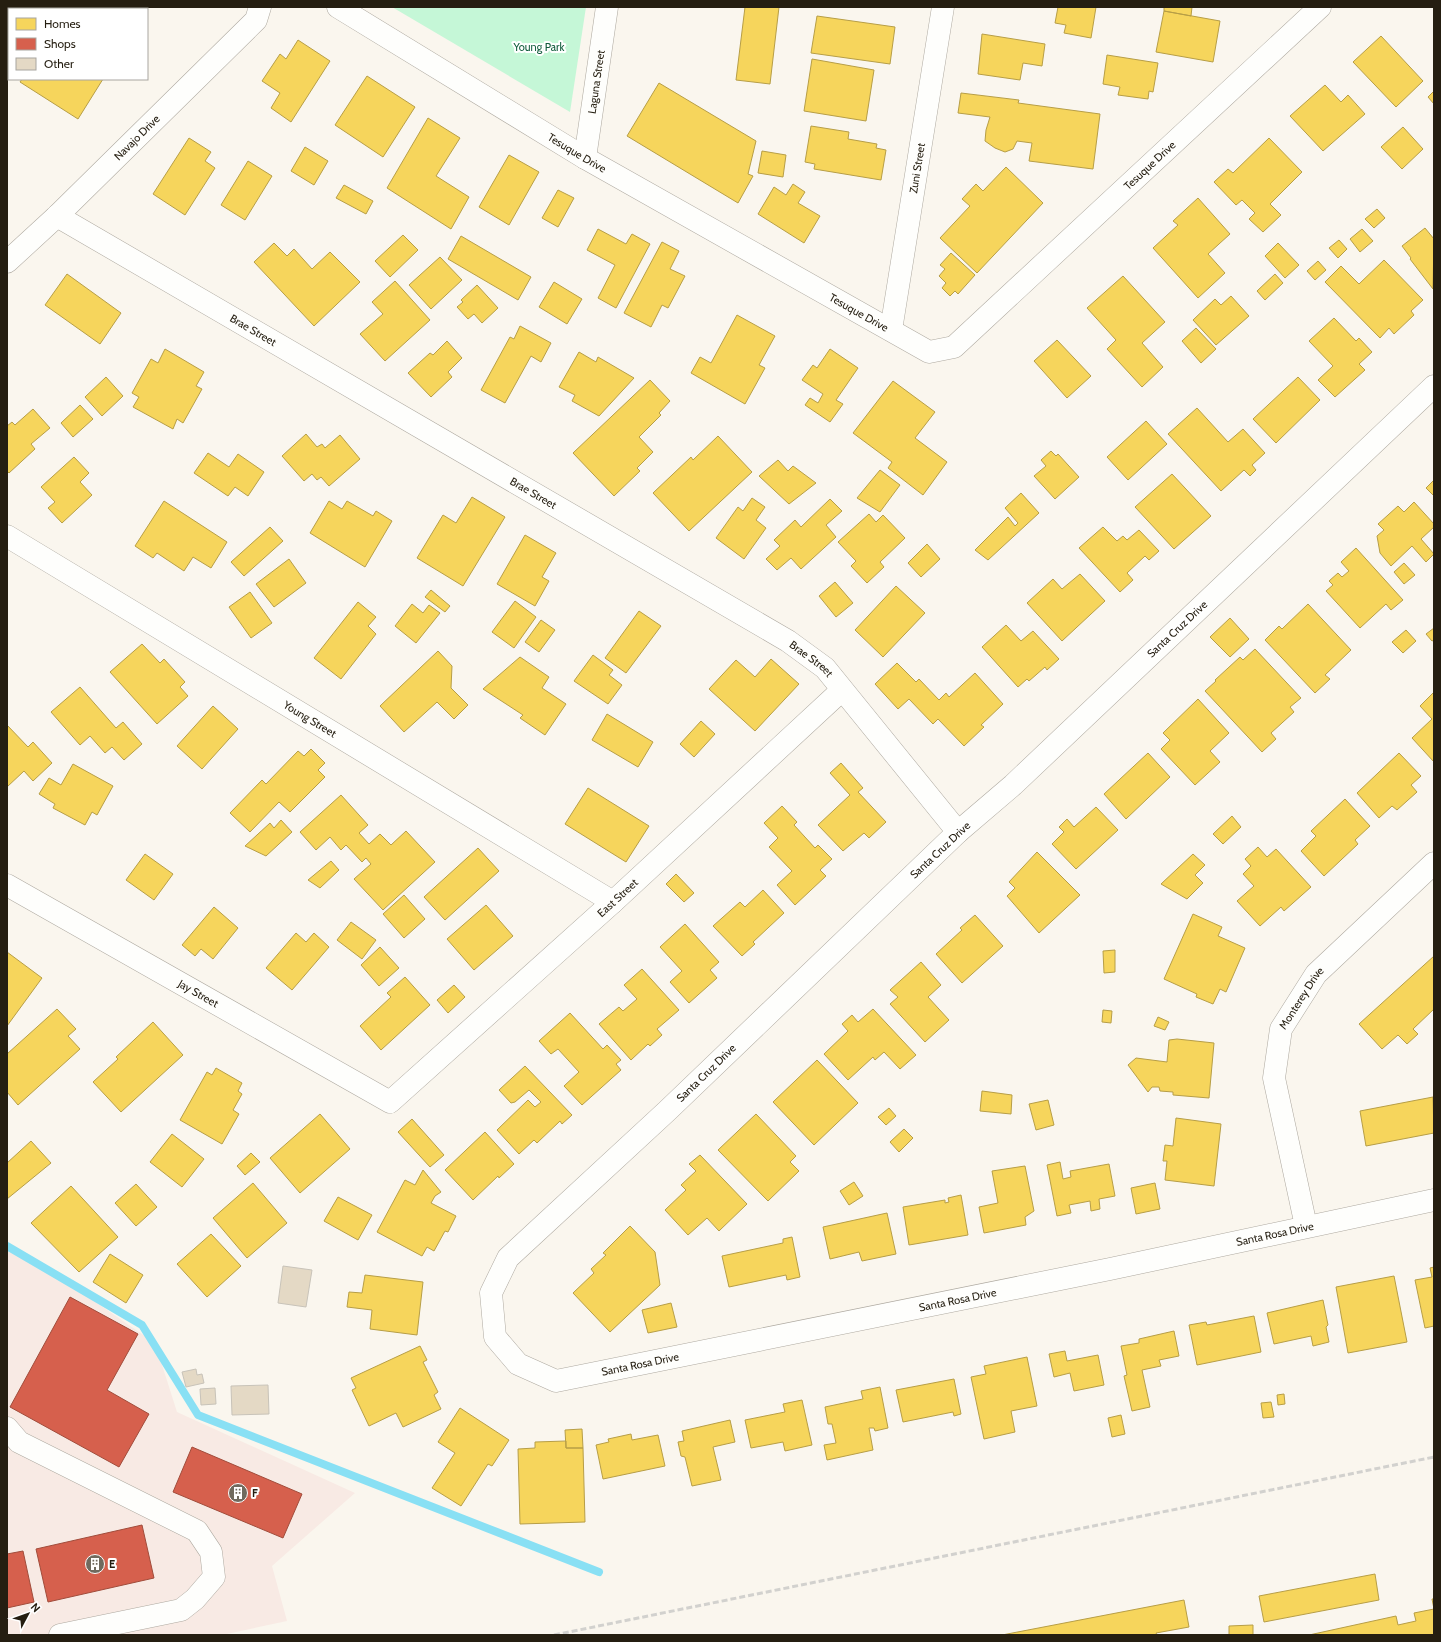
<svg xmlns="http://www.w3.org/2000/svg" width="1441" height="1642" viewBox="0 0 1441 1642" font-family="Cabin,sans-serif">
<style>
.commercial{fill:#f8eae4}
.green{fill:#c5f7d7}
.homes{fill:#f6d55c;stroke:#b79e46}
.shops{fill:#d6604d;stroke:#a14c3b}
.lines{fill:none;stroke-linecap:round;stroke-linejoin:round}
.stream{stroke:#89e0f4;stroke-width:8}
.building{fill:#e4d9c5;stroke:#c8c3b9}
.minor-casing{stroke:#aea9a0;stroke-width:23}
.minor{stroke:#fefefc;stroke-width:22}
.rail{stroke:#d2d1ce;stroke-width:3;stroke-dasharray:6 3;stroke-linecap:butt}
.labels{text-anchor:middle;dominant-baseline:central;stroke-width:4;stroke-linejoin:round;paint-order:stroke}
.park-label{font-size:11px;fill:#105b3b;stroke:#fff}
.street-label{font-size:11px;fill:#251e11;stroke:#fff}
.poi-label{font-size:11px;font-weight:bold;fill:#251e11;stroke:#fff;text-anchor:start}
</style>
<rect width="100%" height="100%" fill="#faf6ee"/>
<path class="commercial" d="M7 1250 46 1268 155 1343 177 1412 355 1493 272 1566 287 1621 222 1635H7Z"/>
<path class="green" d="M392 7H586L570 112Z"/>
<path class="homes" d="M70 7H100L103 9H69Z
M745 7H779L770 84 736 80Z
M1058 7H1096L1091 38 1064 33 1066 25 1055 23Z
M1164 7H1192L1191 16 1164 11Z
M1164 11 1220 21 1213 62 1156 52Z
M817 16 895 27 890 64 811 53Z
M982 34 1045 44 1042 66 1023 63 1020 80 978 74Z
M1381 36 1423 81 1396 107 1353 62Z
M298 40 330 61 291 122 271 108 280 93 262 81 280 54 286 59Z
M1107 55 1158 63 1153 92 1149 91 1148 99 1118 95 1120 87 1103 84Z
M812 59 874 70 866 121 804 111Z
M367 76 415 107 383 157 335 125Z
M22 79H103L78 119 20 82Z
M659 83 756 141 748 174 753 176 738 203 627 136Z
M1325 85 1341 102 1348 95 1365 114 1323 151 1290 116Z
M1434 91V104L1428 97Z
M961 93 1019 100 1018 103 1100 114 1093 169 1029 161 1032 143 1017 141 1013 149 1005 152 995 148 985 141 986 130 990 117 958 113Z
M428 118 460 138 436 176 469 197 451 229 387 188Z
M811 126 849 132 848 139 877 144 876 148 886 150 881 180 814 169 815 164 805 162Z
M1403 127 1423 149 1402 169 1381 147Z
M189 138 211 152 205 161 215 168 185 215 153 194Z
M1269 138 1302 172 1270 204 1281 215 1263 232 1249 219 1255 213 1242 200 1236 205 1214 182 1228 169 1233 173Z
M305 147 328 161 314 185 291 171Z
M762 151 786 155 783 177 758 173Z
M509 155 539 172 509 225 479 207Z
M248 161 272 176 245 220 221 205Z
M1006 167 1043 203 977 273 940 238 970 206 962 199 976 184 983 191Z
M793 184 805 192 798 203 820 216 804 243 758 214 774 187 786 195Z
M344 185 373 201 366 214 336 198Z
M558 190 574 198 558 227 542 218Z
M1198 198 1230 234 1208 254 1225 273 1198 298 1153 248 1178 225 1173 221Z
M1377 209 1385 218 1374 228 1365 219Z
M1425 228 1434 239 1433 289 1410 259 1411 258 1402 246Z
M598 229 626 244 632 234 650 244 616 308 598 298 615 265 587 250Z
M1362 229 1373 241 1360 252 1350 239Z
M403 235 418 250 390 277 375 261Z
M461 236 531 277 518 300 448 259Z
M1339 240 1347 249 1338 258 1329 248Z
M662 242 679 251 670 269 685 276 668 308 662 305 651 327 624 313Z
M274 243 287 256 294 249 312 269 330 252 360 282 314 326 254 262Z
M1278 243 1299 265 1285 278 1265 256Z
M951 253 975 275 958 294 955 291 950 296 942 288 946 283 939 276 945 269 940 265Z
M440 257 462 280 431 309 409 285Z
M1384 260 1423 300 1411 311 1414 315 1394 334 1389 328 1380 338 1325 282 1341 266 1359 284Z
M1318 261 1326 270 1315 280 1307 271Z
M67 274 121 313 100 344 45 305Z
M1275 274 1283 283 1265 300 1257 291Z
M1123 276 1165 322 1142 343 1163 367 1142 387 1107 349 1116 340 1087 308Z
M395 281 430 320 385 361 360 334 383 314 372 302Z
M554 282 582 299 567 324 539 307Z
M477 285 498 308 482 323 474 314 468 319 457 307 463 302 461 300Z
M1231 296 1249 316 1216 345 1193 320 1215 299 1221 305Z
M737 315 775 336 759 365 765 368 745 404 691 373 700 357 711 363Z
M1334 318 1356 341 1359 338 1372 352 1359 364 1365 370 1335 397 1318 380 1333 366 1309 341Z
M520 326 551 343 541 362 531 356 505 403 481 390 510 337 514 339Z
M1196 328 1216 349 1201 363 1182 341Z
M1057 340 1091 376 1067 398 1034 361Z
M447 341 462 358 448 372 452 377 431 397 408 373 430 353 433 355Z
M165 349 204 372 196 386 202 389 183 423 177 419 173 429 133 407 139 397 132 393 151 359 158 363Z
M830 349 858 368 836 400 843 404 830 422 805 405 810 398 818 403 823 394 802 380 813 365 817 368Z
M579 352 596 362 598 357 634 378 599 416 572 401 575 395 559 387Z
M106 377 123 396 102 416 85 397Z
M1298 377 1320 400 1276 443 1253 419Z
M650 380 670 401 659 413 661 415 639 437 653 452 637 468 640 471 614 496 573 453Z
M893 381 935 412 915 438 947 462 923 495 888 468 892 462 853 433Z
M80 405 93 419 73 437 61 423Z
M1197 408 1228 442 1243 429 1265 453 1252 465 1256 470 1250 476 1244 470 1221 491 1168 434Z
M33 409 50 428 31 444 35 449 9 473 7 471V426L12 422 15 425Z
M1146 421 1167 444 1128 480 1107 457Z
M306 434 317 447 322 444 325 448 340 435 360 459 329 486 321 477 317 480 312 474 304 481 282 456Z
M718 436 752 472 689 531 653 493 691 457 693 460Z
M1051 451 1056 456 1058 454 1079 477 1055 499 1034 476 1046 466 1041 460Z
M208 453 229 467 238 454 264 472 248 496 235 487 228 496 194 473Z
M74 457 89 473 80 482 92 495 62 523 48 508 55 502 41 487Z
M778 460 788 471 793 466 816 483 789 504 759 476Z
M880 470 900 485 880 512 857 498Z
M1172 474 1211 516 1174 549 1135 507Z
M1434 480V496L1426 488Z
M1021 493 1039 513 988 560 975 550 1008 517 1015 526 1018 523 1005 508Z
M472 497 505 517 463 586 417 558 443 515 456 523Z
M752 498 765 507 756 520 766 528 744 559 716 538 738 507 743 511Z
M830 499 842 511 826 525 836 537 801 569 791 558 777 570 766 559 780 546 774 540 795 520 801 527Z
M164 501 227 542 211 568 193 557 184 571 157 553 153 558 135 546Z
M329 501 342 509 347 501 373 516 376 511 392 521 365 567 310 533Z
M1414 502 1434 524V527L1421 539 1434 554 1426 562 1412 546 1391 566 1380 553 1377 536 1384 530 1378 524 1398 506 1404 512Z
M869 514 876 522 883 515 905 538 880 562 884 567 867 583 851 566 856 561 838 542Z
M270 527 283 541 244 576 231 562Z
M1103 527 1117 541 1123 536 1127 540 1139 530 1159 551 1149 560 1145 556 1127 573 1133 580 1120 592 1079 548Z
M525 535 556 553 542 577 549 581 535 606 497 584Z
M927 544 940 559 921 577 908 563Z
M1356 548 1403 600 1391 610 1386 604 1360 628 1326 591 1333 585 1329 581 1338 573 1342 577 1349 571 1341 562Z
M289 559 306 583 274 607 256 584Z
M1404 563 1415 575 1404 584 1394 572Z
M1080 574 1105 601 1062 641 1027 603 1053 579 1062 589Z
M835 582 853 603 836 617 819 596Z
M896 586 925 613 883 657 855 630Z
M431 590 450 606 445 612 425 597Z
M250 592 272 623 251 638 229 607Z
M515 601 536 617 514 648 492 632Z
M358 602 376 617 368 626 376 634 341 679 314 658Z
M412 604 423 613 429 605 440 613 416 643 395 626Z
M1308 604 1351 650 1325 675 1330 679 1315 693 1265 640 1279 626 1282 629Z
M639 611 661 626 626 673 605 658Z
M1230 618 1249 639 1230 657 1210 637Z
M541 620 555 630 539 652 525 642Z
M1006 625 1021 641 1033 631 1059 659 1047 670 1045 667 1029 681 1027 679 1018 687 982 647Z
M1434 628V640L1432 641 1426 634Z
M1406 630 1416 641 1403 653 1392 642Z
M142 644 160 663 164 659 185 682 180 687 188 696 157 724 110 672Z
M1255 649 1301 698 1290 707 1294 712 1271 733 1276 739 1262 752 1205 691 1216 681 1215 680 1240 657 1243 660Z
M438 651 452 666 451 688 468 705 454 719 437 702 404 732 380 706Z
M593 655 613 670 609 675 622 685 608 704 574 681Z
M520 657 549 677 542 688 566 704 545 735 520 718 523 715 483 689Z
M771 659 799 684 755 731 709 689 736 660 755 677Z
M897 663 916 682 919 679 939 700 946 693 949 697 975 673 1003 704 981 725 984 727 964 746 938 719 933 724 909 699 898 709 875 684Z
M80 687 116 728 123 722 142 744 124 760 112 747 105 753 90 736 80 745 51 712Z
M1434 692V762L1412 738 1432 719 1420 706Z
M1198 699 1229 733 1210 751 1220 762 1195 785 1161 749 1170 740 1163 733Z
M213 706 238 729 202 769 177 746Z
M607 714 653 742 638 767 592 740Z
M701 721 715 734 694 757 680 744Z
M7 725 28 747 33 742 52 763 33 781 24 771 7 787Z
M311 749 325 763 318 770 325 777 290 812 279 802 250 832 230 813 262 780 266 784 298 751 304 756Z
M1148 753 1170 777 1126 819 1104 794Z
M1399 753 1421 776 1411 785 1417 792 1397 810 1392 806 1379 818 1357 793Z
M841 763 863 788 858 792 886 822 869 838 864 833 843 851 818 825 850 795 830 773Z
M73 764 113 786 97 815 92 812 85 825 53 808 55 804 39 794 49 778 61 785Z
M588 788 649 826 626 862 565 824Z
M341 795 368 825 359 833 369 844 380 834 391 845 406 831 435 862 383 910 354 879 371 864 366 858 362 862 346 845 341 850 330 837 316 850 300 832Z
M1345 799 1370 826 1355 840 1358 844 1324 876 1301 851 1316 836 1311 831Z
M782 806 797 822 794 825 815 848 818 845 832 859 820 870 826 876 795 905 777 885 792 871 769 847 778 838 764 823Z
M1096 807 1118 830 1076 869 1052 844 1064 832 1059 827 1067 819 1074 827Z
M1232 816 1241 827 1223 844 1213 834Z
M281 820 292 832 266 856 245 846 270 823 274 828Z
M1258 847 1267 857 1276 849 1311 887 1284 911 1281 907 1260 926 1237 901 1254 886 1243 874 1251 866 1245 859Z
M478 848 499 871 445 920 424 897Z
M1037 852 1080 895 1039 933 1007 896 1015 888 1009 882Z
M145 854 173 874 154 900 126 880Z
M1193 854 1205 865 1195 875 1203 883 1187 899 1161 884Z
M331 861 339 870 320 888 308 880Z
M676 874 694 893 684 902 666 884Z
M763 890 784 913 753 942 755 944 742 956 713 926 740 902 745 907Z
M404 895 425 919 404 938 383 914Z
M486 905 513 936 474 970 447 939Z
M214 907 238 928 213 959 201 949 195 956 182 945Z
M1193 914 1222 927 1218 936 1245 948 1226 992 1220 989 1213 1004 1196 997 1197 994 1164 979Z
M975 915 1003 946 962 983 936 954 962 930 960 928Z
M351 922 376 940 362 959 337 940Z
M685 924 719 962 710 970 717 978 689 1003 670 982 682 971 660 947Z
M296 933 306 942 314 933 329 947 292 990 266 968Z
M380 947 399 968 379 986 361 965Z
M1115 950V972L1104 973 1103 951Z
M7 952 42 978 7 1026Z
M1434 956V1009L1413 1029 1418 1034 1407 1044 1398 1035 1382 1049 1359 1024Z
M921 962 941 985 928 997 949 1020 925 1042 890 1004 898 997 890 990Z
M642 969 679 1010 657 1029 662 1035 650 1046 648 1044 631 1060 599 1024 619 1007 623 1011 637 999 624 985Z
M405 977 430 1005 381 1050 360 1026 391 997 387 993Z
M454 985 465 997 448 1013 437 1000Z
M57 1009 76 1029 68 1036 80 1049 18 1105 7 1092V1054Z
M873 1009 916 1055 900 1069 884 1052 875 1060 873 1057 848 1080 824 1054 848 1031 842 1024 852 1015 858 1022Z
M1103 1010 1112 1011 1111 1023 1102 1022Z
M570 1013 603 1049 607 1045 621 1060 616 1064 621 1070 582 1105 564 1086 579 1072 558 1049 551 1054 539 1041Z
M1158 1017 1169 1022 1165 1030 1154 1026Z
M153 1022 183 1055 121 1112 93 1082 118 1059 116 1057Z
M1177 1039 1214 1043 1209 1098 1173 1095V1092L1160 1091 1159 1087H1152L1148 1092 1128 1065 1136 1058 1167 1062 1169 1040Z
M817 1060 858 1103 814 1145 773 1102Z
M525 1066 572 1115 562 1124 560 1121 537 1143 534 1140 519 1154 497 1130 528 1100 535 1107 541 1102 529 1090 515 1102 511 1103 499 1090Z
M216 1068 242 1083 238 1091 242 1094 233 1110 239 1114 222 1144 180 1120 207 1072 212 1075Z
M982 1091 1012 1095 1011 1114 980 1111Z
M1433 1097 1434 1133 1366 1146 1360 1111Z
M1048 1100 1054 1125 1036 1130 1029 1104Z
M889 1108 896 1116 886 1125 878 1117Z
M320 1114 350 1149 300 1193 270 1158Z
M756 1114 796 1156 790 1162 799 1171 768 1201 718 1150Z
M1176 1118 1221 1124 1214 1186 1165 1180 1167 1161H1163L1165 1145 1173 1146Z
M412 1119 444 1155 430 1167 398 1132Z
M904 1129 913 1138 899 1152 890 1142Z
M485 1132 514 1164 499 1178 498 1176 473 1200 445 1170Z
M172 1134 204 1159 182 1187 150 1162Z
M31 1141 51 1163 7 1199V1163Z
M251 1153 260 1162 245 1175 237 1166Z
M700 1155 747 1204 719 1231 707 1218 688 1235 665 1210 686 1190 681 1185 696 1171 689 1164Z
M1060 1162 1063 1179 1071 1177 1070 1171 1109 1164 1115 1196 1099 1199 1100 1209 1091 1211 1090 1201 1069 1205 1071 1213 1057 1216 1047 1165Z
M1025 1166 1034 1211 1025 1217 1026 1225 984 1233 979 1207 998 1203 992 1171Z
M423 1170 441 1192 435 1196 431 1203 456 1216 448 1232 445 1231 434 1251 427 1247 422 1256 377 1232 405 1180 415 1185Z
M854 1182 863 1196 849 1205 840 1191Z
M253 1183 287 1223 247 1258 213 1218Z
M1155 1183 1160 1209 1136 1214 1131 1188Z
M136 1184 157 1207 136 1226 115 1203Z
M71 1186 118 1237 79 1272 31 1223Z
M961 1195 968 1235 909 1245 903 1207 945 1200V1203L949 1202 948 1198Z
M338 1197 372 1215 358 1240 324 1221Z
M887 1213 896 1254 862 1261 859 1252 830 1259 823 1227Z
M630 1226 655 1252 660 1285 610 1332 573 1293 594 1273 591 1269 606 1255 603 1253Z
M211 1234 241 1266 207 1297 177 1264Z
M792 1237 800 1277 787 1280 786 1275 729 1287 722 1256 783 1243V1239Z
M110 1254 143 1275 126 1303 93 1282Z
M1434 1267V1326L1425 1328 1415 1280 1432 1277 1430 1268Z
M365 1275 423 1282 417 1335 370 1329 372 1310 347 1307 349 1292 362 1293Z
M1394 1276 1407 1342 1348 1353 1336 1287Z
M1323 1300 1328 1325 1326 1327 1329 1342 1313 1346 1311 1336 1274 1344 1267 1313Z
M671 1303 677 1327 648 1333 642 1310Z
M1254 1316 1261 1352 1197 1365 1189 1325 1206 1322 1207 1325Z
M1174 1331 1179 1356 1159 1360 1161 1366 1142 1370 1150 1407 1132 1411 1124 1376 1127 1375 1121 1346 1139 1343V1339Z
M420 1346 427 1360 423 1362 438 1392 434 1395 441 1409 403 1427 396 1413 369 1426 352 1390 356 1388 351 1378Z
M1065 1351 1067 1361 1098 1355 1104 1385 1074 1391 1070 1373 1054 1377 1049 1354Z
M1027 1357 1037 1406 1011 1411 1015 1432 984 1439 971 1377 986 1374 984 1366Z
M954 1379 961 1414 954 1416 953 1412 903 1422 896 1390Z
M880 1387 888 1428 875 1431 874 1428H869L873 1450 827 1460 824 1445 836 1443 832 1424H828L825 1407 863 1399 861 1391Z
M1284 1394 1285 1404 1278 1405 1277 1395Z
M802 1400 812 1445 785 1451 783 1442 751 1448 745 1420 785 1412 783 1404Z
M1271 1402 1274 1417 1263 1418 1261 1403Z
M460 1408 509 1440 492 1466 488 1464 461 1506 432 1488 455 1453 438 1442Z
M1121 1415 1125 1434 1112 1437 1108 1418Z
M730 1420 735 1442 713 1447 721 1480 692 1486 685 1457 681 1456 678 1442 684 1441 682 1431Z
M582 1429 583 1448H566L565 1430Z
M631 1434 632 1440 658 1435 665 1466 603 1479 596 1445 609 1442 608 1439Z
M566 1441V1448H583L585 1522 520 1524 518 1449 535 1448V1442Z
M1375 1574 1379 1600 1264 1622 1259 1596Z
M1432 1599H1434V1635H1309L1396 1616 1398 1625 1416 1621 1414 1613 1434 1609Z
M1184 1600 1189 1627 1156 1633 1157 1635H1002Z
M1253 1625V1635H1229V1626Z"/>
<path class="shops" d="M70 1297 138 1334 107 1390 149 1414 119 1467 10 1407Z
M192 1447 302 1494 283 1538 173 1492Z
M142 1525 154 1578 48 1602 36 1549Z
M23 1551 34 1602 7 1608V1554Z"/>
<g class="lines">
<path class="stream" d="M7 1246 142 1325 198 1415 599 1572"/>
</g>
<path class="building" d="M283 1266 312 1270 306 1307 278 1303Z
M196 1369 197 1375 202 1374 204 1383 186 1387 182 1372Z
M268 1385 269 1414 232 1415 231 1386Z
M215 1388 216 1404 201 1405 200 1389Z"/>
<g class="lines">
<g class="minor-casing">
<g id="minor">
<path id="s1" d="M338 7 585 158 929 352 954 347 1320 7"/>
<path id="s2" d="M585 158 607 7"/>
<path id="s3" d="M57 216 788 641 825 668 958 832"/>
<path id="s4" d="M7 262 57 216 256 20 260 7"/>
<path id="s5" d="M891 330 943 7"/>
<path id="s6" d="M1434 386 1013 785 958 832 667 1111 508 1258 491 1293 495 1337 518 1364 556 1381 1110 1269 1434 1200"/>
<path id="s7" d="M7 536 613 902"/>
<path id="s8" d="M7 885 390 1102 613 902 842 690"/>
<path id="s9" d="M1306 1226 1274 1078 1281 1029 1316 974 1434 863"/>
<path d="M7 1428 19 1442 197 1531 211 1552 214 1577 195 1599 181 1610 60 1635"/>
</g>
</g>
<use href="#minor" class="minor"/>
<path class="rail" d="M554 1635 1434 1457"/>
</g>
<defs>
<g id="building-disc" transform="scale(1)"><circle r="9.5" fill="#706a5e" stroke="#fff"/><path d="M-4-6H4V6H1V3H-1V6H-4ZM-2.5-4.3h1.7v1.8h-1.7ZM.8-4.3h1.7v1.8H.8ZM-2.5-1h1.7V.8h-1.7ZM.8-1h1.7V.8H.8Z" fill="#fff"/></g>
</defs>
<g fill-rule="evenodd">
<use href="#building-disc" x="238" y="1493"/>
<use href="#building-disc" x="95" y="1564"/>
</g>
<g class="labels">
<g class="park-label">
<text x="539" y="47">Young Park</text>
</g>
<g class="street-label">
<text stroke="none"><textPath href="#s2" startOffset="77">Laguna Street</textPath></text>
<text stroke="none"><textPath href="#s4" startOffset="180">Navajo Drive</textPath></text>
<text stroke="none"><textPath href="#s1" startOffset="280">Tesuque Drive</textPath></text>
<text stroke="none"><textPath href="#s1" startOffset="977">Tesuque Drive</textPath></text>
<text stroke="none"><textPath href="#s5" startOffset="164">Zuni Street</textPath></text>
<text stroke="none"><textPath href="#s1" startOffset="604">Tesuque Drive</textPath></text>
<text stroke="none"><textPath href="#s3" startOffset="227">Brae Street</textPath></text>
<text stroke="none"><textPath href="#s3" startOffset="551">Brae Street</textPath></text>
<text transform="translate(1177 629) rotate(-43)">Santa Cruz Drive</text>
<text stroke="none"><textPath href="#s3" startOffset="875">Brae Street</textPath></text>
<text stroke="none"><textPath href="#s7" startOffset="354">Young Street</textPath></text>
<text transform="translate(940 850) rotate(-43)">Santa Cruz Drive</text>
<text stroke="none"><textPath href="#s8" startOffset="746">East Street</textPath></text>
<text stroke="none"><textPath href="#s8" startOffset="220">Jay Street</textPath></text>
<text stroke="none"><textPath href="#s9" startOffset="238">Monterey Drive</textPath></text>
<text transform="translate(706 1073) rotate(-44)">Santa Cruz Drive</text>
<text stroke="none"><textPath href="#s6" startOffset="2166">Santa Rosa Drive</textPath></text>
<text stroke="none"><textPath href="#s6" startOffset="1842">Santa Rosa Drive</textPath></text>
<text stroke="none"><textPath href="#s6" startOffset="1518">Santa Rosa Drive</textPath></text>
</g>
<g class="poi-label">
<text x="252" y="1493">F</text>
<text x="109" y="1564">E</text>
</g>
</g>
<rect width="1441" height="1642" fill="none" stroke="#251e11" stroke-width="16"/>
<rect x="8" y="8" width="140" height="72" fill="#ffffff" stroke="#a8a5a0"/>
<rect x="16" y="18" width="20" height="12" fill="#f6d55c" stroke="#a8a5a0"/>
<text x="44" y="28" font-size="12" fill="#251e11">Homes</text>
<rect x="16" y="38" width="20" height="12" fill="#d6604d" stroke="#a8a5a0"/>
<text x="44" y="48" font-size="12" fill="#251e11">Shops</text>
<rect x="16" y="58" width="20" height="12" fill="#e4d9c5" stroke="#a8a5a0"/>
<text x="44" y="68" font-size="12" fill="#251e11">Other</text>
<g transform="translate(28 1614) rotate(49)" stroke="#ffffff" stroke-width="3" paint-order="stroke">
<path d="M0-3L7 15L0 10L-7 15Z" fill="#251e11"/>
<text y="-6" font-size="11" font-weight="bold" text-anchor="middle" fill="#251e11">N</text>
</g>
</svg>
